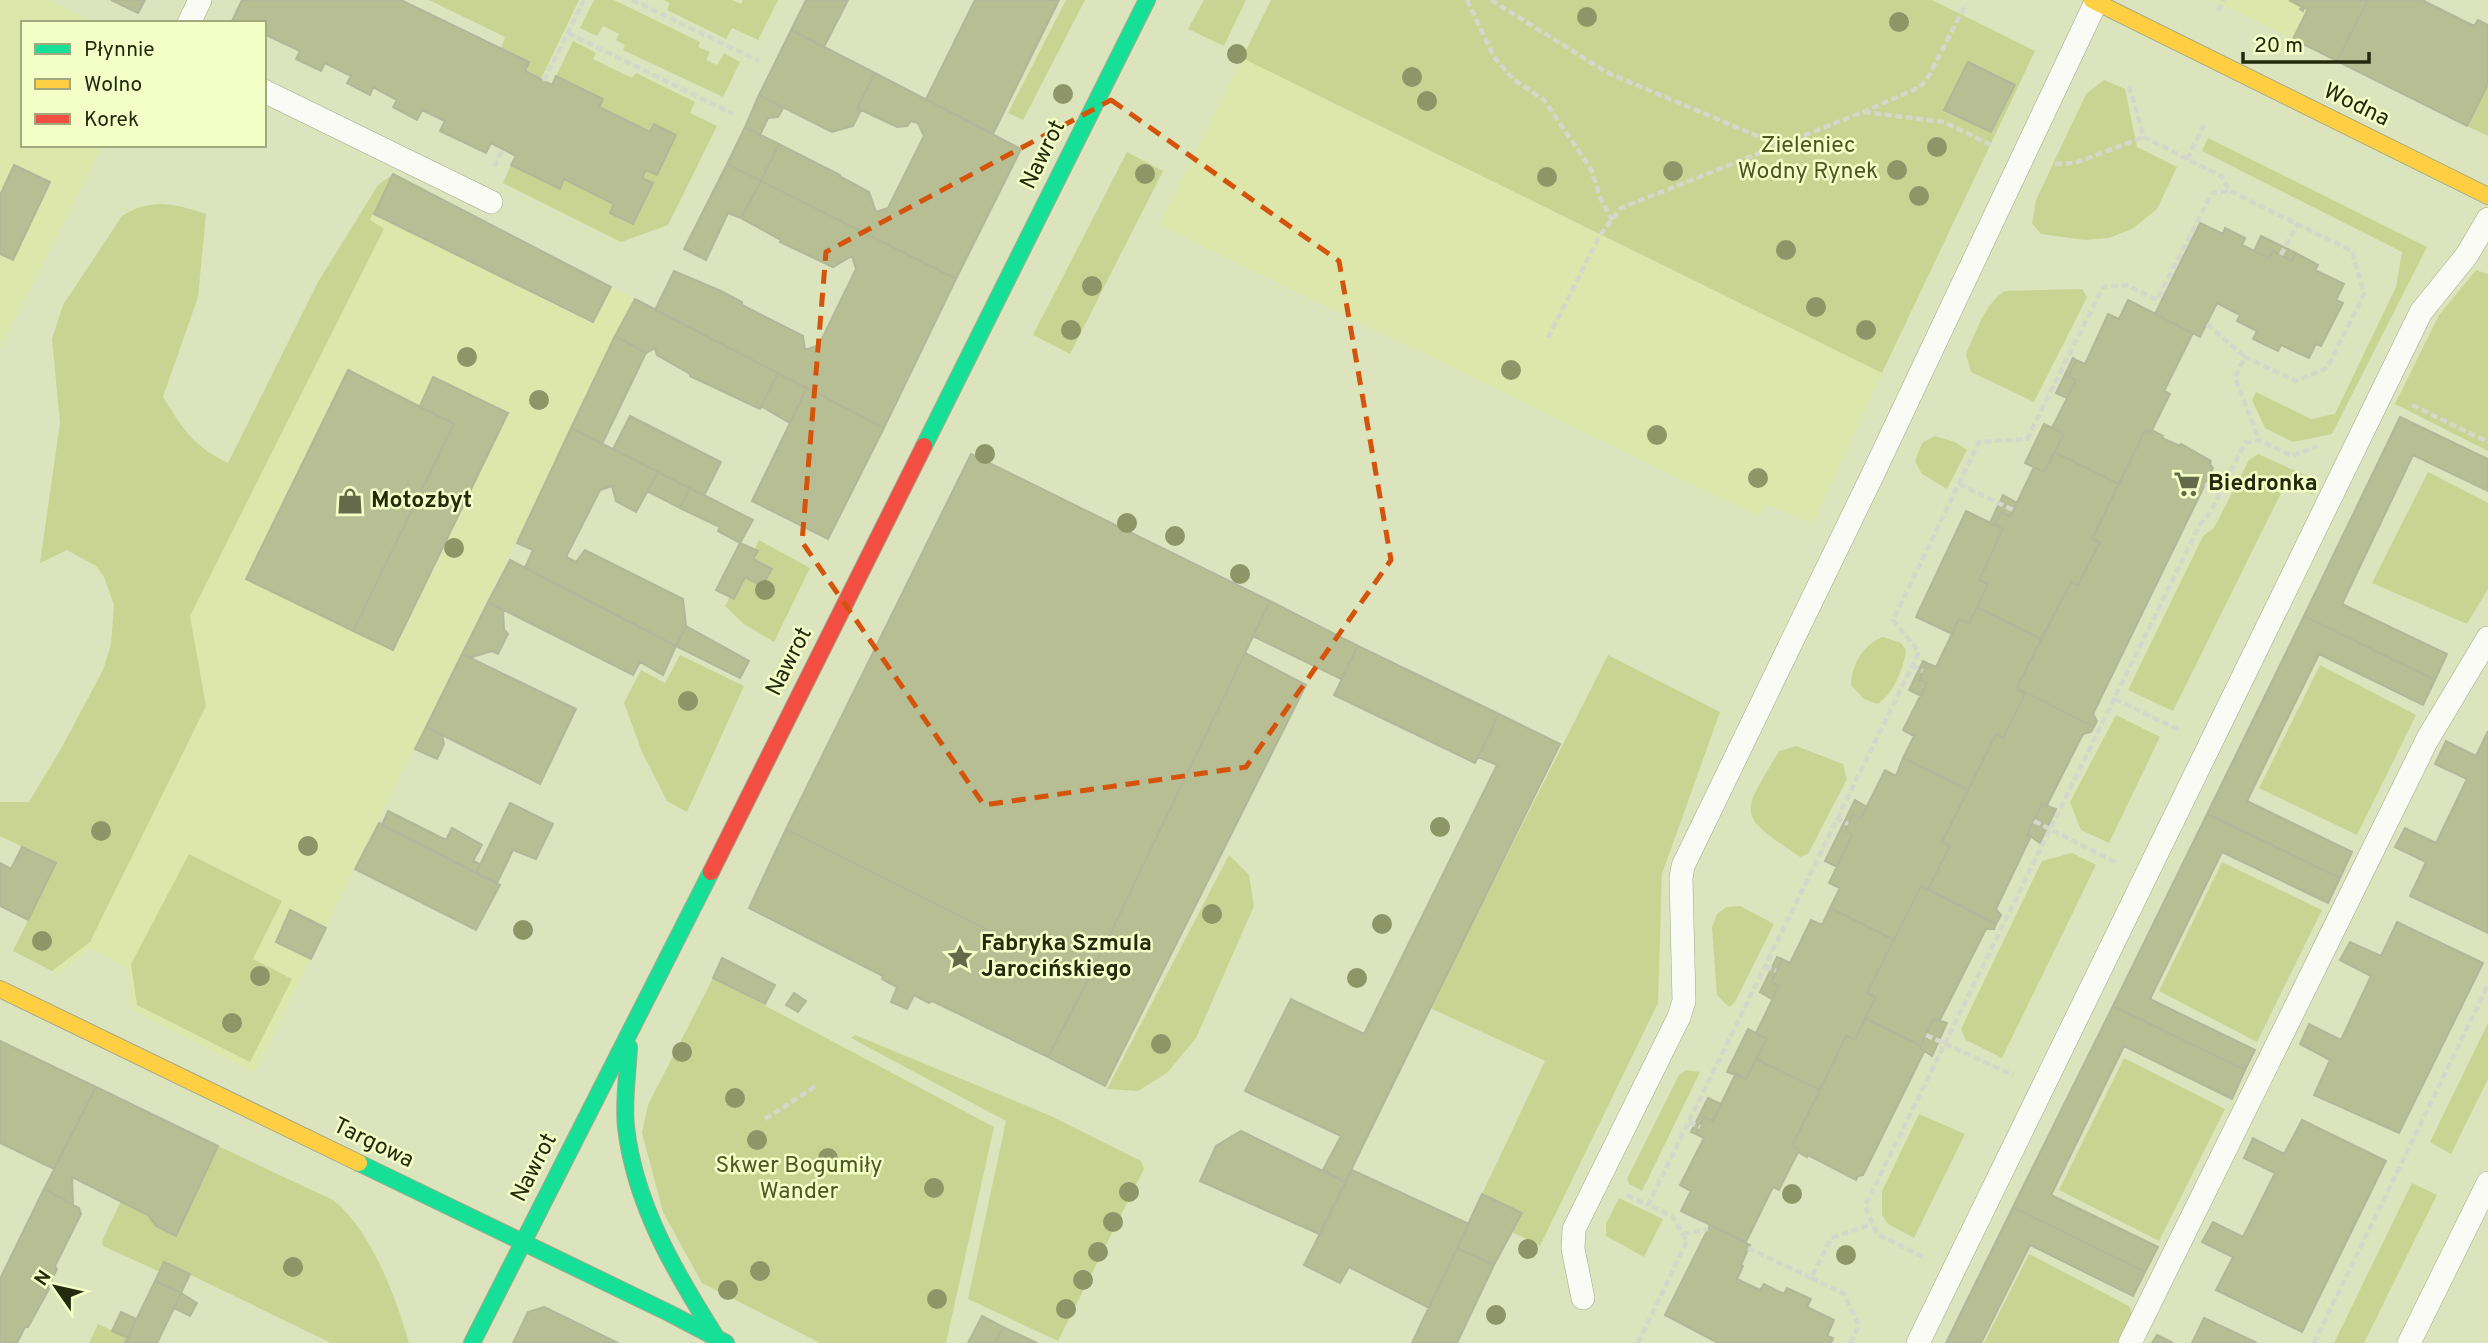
<svg xmlns="http://www.w3.org/2000/svg" width="2488" height="1343" viewBox="0 0 2488 1343" font-family="Overpass,sans-serif">
<style>
.built{fill:#dde7ab}
.green{fill:#c9d493}
.building{fill:#b7be93;stroke:#b2b799;stroke-width:2}
.lines{fill:none;stroke-linecap:round;stroke-linejoin:round}
.lane-casing{stroke:#a2a88a;stroke-width:24}
.fast-casing{stroke:#a2a88a;stroke-width:18}
.slow-casing{stroke:#a2a88a;stroke-width:18}
.jam-casing{stroke:#a2a88a;stroke-width:18}
.path{stroke:#d5d7cb;stroke-width:4.5;stroke-dasharray:7 3.5;stroke-linecap:butt}
.lane{stroke:#fafbf5;stroke-width:23}
.fast{stroke:#16e098;stroke-width:16}
.slow{stroke:#ffcf43;stroke-width:16}
.jam{stroke:#f24e42;stroke-width:16}
.tree{fill:#8e9668}
.marked{fill:none;stroke:#d4540c;stroke-width:5;stroke-dasharray:14 9;stroke-linejoin:round}
.labels{text-anchor:middle;dominant-baseline:central;stroke-width:5;stroke-linejoin:round;paint-order:stroke}
.street-label{font-size:23px;fill:#25290d;stroke:#f4ffc8}
.park-label{font-size:23px;fill:#4f5622;stroke:#f4ffc8}
.poi-label{font-size:23px;font-weight:bold;fill:#25290d;stroke:#f4ffc8;text-anchor:start}
</style>
<rect width="100%" height="100%" fill="#dce4bd"/>
<path class="built" d="M0 0H50L96 23H23V145H103L0 348Z
M2215 0H2368L2337 61Z
M1242 58 1882 373 1813 524 1766 504 1759 517 1159 225Z
M393 174 635 299 254 1073 131 1009 128 968 90 948 58 974 13 951Z"/>
<path class="green" d="M429 0H579L541 79 525 71 529 62 501 49 505 37Z
M594 0H614L700 42 698 47 710 52 706 60 717 65 724 53 740 62 723 97 623 50 625 45 616 40 619 34 603 26 597 36 580 28Z
M664 0H732L741 4 743 0H778L758 40 732 28 726 39 667 10 670 3Z
M1066 0H1085L1023 120 1008 113Z
M1204 0H1246L1224 46 1188 29Z
M1271 0H1932L2035 51 1882 373 1242 58Z
M573 41 596 53 593 59 632 78 636 73 695 102 690 113 717 126 668 225 621 242 503 183 511 165 560 188 564 179 614 204 610 213 634 224 653 184 642 178 646 170 657 175 676 135 654 125 650 132 599 107 603 99 556 76Z
M2104 80 2125 89 2137 147 2177 167 2157 209 2132 229 2109 238 2085 240 2041 234 2032 223 2036 200 2086 94Z
M2488 84V136L2467 126Z
M2208 138 2427 247 2332 434 2293 442 2265 428 2252 400 2256 392 2311 419 2334 414V416L2396 287 2402 252 2202 151Z
M1127 152 1163 171 1070 354 1033 335Z
M393 174 370 220 384 229 190 616 206 706 90 942 52 971 13 951 56 863 0 836V802H29L62 747 103 670 111 644 114 605 104 577 96 566 67 550 40 563 60 423 52 339 63 305 122 216C152 197 175 204 206 214L198 297 163 397C183 429 193 446 228 463L318 282 378 185Z
M2476 270 2488 274V451L2395 404 2439 315Z
M2082 289 2087 297 2034 402 1971 372 1966 354C1976 333 1984 304 2005 291Z
M1935 436 1955 442 1967 450 1947 489 1922 474 1915 461 1922 443Z
M2258 454 2311 478 2313 495 2286 483 2173 711 2128 690 2203 536 2214 528 2249 460Z
M2428 472 2488 503V589L2467 624 2372 583Z
M759 540 810 568 774 642 744 624 725 606Z
M1883 637 1901 643 1906 650C1904 667 1893 696 1877 704L1864 699 1851 685C1852 665 1863 644 1883 637Z
M680 655 744 686 687 812 667 801 642 752 624 703 641 670 665 683Z
M1608 655 1720 712 1662 874 1658 1003 1540 1246 1512 1232 1522 1213 1482 1194 1545 1061 1430 1008Z
M2320 665 2416 715 2357 835 2259 788Z
M2116 715 2160 737 2109 843 2081 830 2070 802Z
M1796 746 1843 764 1847 779 1808 854 1800 857C1735 813 1741 816 1779 751Z
M2072 853 2096 865 2002 1058 1966 1040 1961 1029 2042 861Z
M189 854 282 901 253 959 292 979 250 1062 137 1005 131 964Z
M1229 855 1249 875 1254 906 1196 1038 1168 1072 1138 1091 1107 1089Z
M2222 862 2322 910 2257 1042 2159 991Z
M1740 906 1774 924 1735 1002 1729 1007 1717 995 1712 927 1717 914 1726 907Z
M713 978 994 1127 946 1343H820L702 1283 663 1212 642 1133 648 1105Z
M2488 1023V1079L2451 1154 2430 1142Z
M855 1035 1051 1116 1141 1161 1144 1169 1058 1341 968 1299 1006 1121 851 1038Z
M2124 1058 2225 1109 2159 1241 2059 1190Z
M1686 1070 1700 1072 1642 1191 1629 1184 1627 1179 1679 1075Z
M1919 1114 1965 1134 1914 1238 1888 1224 1882 1215V1191Z
M218 1146 333 1200C371 1230 396 1297 409 1343H331L164 1262 160 1272 103 1246 102 1241 121 1201 148 1215 156 1226 176 1236Z
M2412 1183 2437 1195 2364 1343H2334Z
M1619 1198 1663 1219 1644 1257 1606 1236V1224Z
M2029 1254 2129 1306 2133 1316 2118 1343H1984Z
M98 1324 128 1338 125 1343H89Z"/>
<path class="building" d="M111 0H145L138 13Z
M242 0H401L529 62 525 71 552 85 556 76 603 99 599 107 650 132 654 124 676 135 657 175 646 170 642 178 653 183 633 224 610 213 614 204 564 179 560 189 511 165 516 156 491 143 486 153 440 131 445 121 422 110 417 120 393 107 397 100 373 87 370 95 347 83 351 76 325 63 321 71 296 59 300 51 264 34V23H231Z
M806 0H848L824 47 791 30Z
M975 0H1059L993 134 926 99Z
M2289 0H2368L2337 61 2293 39 2308 9 2304 8 2303 11 2300 9 2302 7Z
M2368 0H2422L2474 26 2478 20 2488 25V84L2467 126 2337 61Z
M791 30 875 73 857 108 861 110 853 126 832 132 759 95Z
M1968 62 2015 85 1991 132 1944 110Z
M875 73 1021 149 956 279 761 181 779 144 840 175 839 176 869 192 876 212 888 208 924 136 918 123 911 121 907 126 897 127 857 108Z
M759 95 783 108 778 117 768 118 760 135 745 127Z
M745 127 779 144 761 181 727 164Z
M727 164 761 181 741 218 728 213 706 260 684 249Z
M14 165 50 182 13 260 0 254V195Z
M393 174 611 287 593 322 374 214Z
M761 181 956 279 884 428 655 310 674 271 721 291 742 302V305L803 336 805 350 819 345 856 269 852 256 833 267 780 242 781 240 741 218Z
M2200 223 2223 234 2225 228 2245 238 2242 245 2269 258 2273 251 2292 261 2296 253 2318 265 2315 270 2344 284 2336 300 2343 303 2321 346 2316 344 2309 358 2281 345 2278 351 2253 339 2257 331 2237 321 2240 315 2217 303 2200 337 2155 314Z
M2261 236 2296 253 2292 261 2273 251 2269 258 2254 251Z
M635 299 778 373 760 409 690 376V374L657 355 655 348 646 353 615 336Z
M635 299 778 373 760 409 690 376V374L657 355 655 348 646 353 615 336Z
M2128 300 2193 333 2164 391 2170 394 2151 432 2145 430 2119 484 2054 452 2064 434 2052 428 2076 380 2068 377 2076 360 2085 364 2108 314 2119 319Z
M615 336 646 353 602 444 571 428Z
M2073 358 2076 360 2068 377 2076 380 2067 398 2056 393Z
M348 370 454 424 353 631 246 579Z
M778 373 807 388 790 423 761 406Z
M433 377 508 413 393 650 353 631 454 424 420 406Z
M807 388 884 428 828 539 752 501Z
M807 388 884 428 828 539 752 501Z
M630 416 721 462 704 496 613 449Z
M2400 417 2488 459V491L2413 455 2342 604 2447 654 2435 680 2304 616Z
M2044 424 2064 434 2044 472 2025 463Z
M571 428 658 472 636 512 616 501 612 486 600 490 566 557 576 562 585 550 683 599 686 626 676 646 525 568 533 550 517 543Z
M2145 430 2151 432 2152 430 2163 436 2162 438 2180 446 2181 444 2211 461 2210 464 2213 468 2093 714 2097 721 2094 727 2017 688 2071 582 2078 585 2100 542 2092 539Z
M2054 452 2119 484 2092 539 2100 542 2078 585 2071 582 2041 639 1977 607 1988 584 1979 580 2003 529 1995 525 2001 512 2010 517 2034 467 2044 472Z
M971 454 1270 601 1088 980 786 829Z
M658 472 690 488 680 508 647 491Z
M690 488 753 520 740 543 718 531 720 527 680 508Z
M2003 495 2017 503 2010 517 2001 512 1995 525 1990 523Z
M1966 511 2003 529 1979 580 1988 584 1969 624 1959 619 1952 634 1916 617Z
M740 543 758 551 753 559 772 569 762 586 745 577 734 599 716 590Z
M510 560 676 646 663 675 640 662 633 675 488 602Z
M1270 601 1358 646 1341 679 1253 636Z
M488 602 503 610 504 629 508 634 498 654 492 651 469 658 462 654Z
M1977 607 2041 639 2016 689 2025 694 2003 738 1996 734 1968 790 1903 758 1914 736 1903 730 1927 683 1919 680 1927 663 1936 667 1959 619 1969 624Z
M2304 616 2435 680 2423 705 2319 654 2247 801 2352 852 2340 878 2207 814Z
M686 626 749 661 740 678 676 646Z
M1358 646 1499 714 1475 763 1334 695Z
M1245 653 1306 685 1105 1086 1048 1057 1088 980Z
M462 654 576 709 540 784 426 727Z
M1923 661 1927 663 1919 680 1927 683 1921 696 1909 690Z
M2017 688 2094 727 2091 732 2083 734 2047 805 2042 804 2027 834 2030 838 1996 909 2001 915 1996 924 1928 889 1950 846 1942 842 1996 734 2003 738 2025 694Z
M1499 714 1560 744 1345 1182 1323 1170 1341 1136 1245 1091 1291 999 1364 1034 1497 765 1478 757Z
M426 727 442 735 444 744 437 759 415 749Z
M2488 731V933L2410 896 2426 862 2395 847 2405 828 2436 843 2467 779 2435 764 2446 741 2476 756Z
M1903 758 1968 790 1942 842 1950 846 1928 889 1921 886 1894 940 1830 908 1840 888 1829 883 1852 835 1845 831 1853 814 1861 818 1885 770 1896 776Z
M1855 800 1867 807 1861 818 1853 814 1845 831 1852 835 1837 867 1825 861Z
M510 803 553 824 536 859 513 850 497 883 476 873Z
M2042 804 2056 809 2040 843 2027 834Z
M388 811 446 840 452 828 482 845 473 861 480 864 476 873 382 825Z
M2207 814 2340 878 2328 903 2222 852 2150 999 2255 1050 2245 1070 2113 1006Z
M379 823 500 885 476 930 355 869Z
M786 829 1088 980 1048 1057 932 1001 929 1003 914 995 907 1009 891 1002 897 987 882 979 883 976 749 908Z
M22 847 56 863 28 920 0 906V863L11 869Z
M1921 886 1996 924 1994 929H1986L1940 1020 1933 1019 1921 1046 1865 1018 1876 997 1867 993Z
M1830 908 1894 940 1867 993 1876 997 1855 1040 1846 1036 1820 1090 1756 1059 1767 1039 1756 1033 1779 986 1771 982 1782 959 1790 963 1811 920 1822 925Z
M290 910 326 928 311 959 276 942Z
M2397 922 2483 963 2399 1133 2314 1095 2330 1060 2300 1044 2309 1024 2341 1040 2371 976 2340 960 2350 942 2381 956Z
M1777 957 1782 959 1771 982 1779 986 1772 999 1760 992Z
M722 958 775 985 765 1004 713 978Z
M794 993 806 1001 798 1012 786 1005Z
M2113 1006 2245 1070 2232 1099 2124 1046 2051 1195 2158 1247 2145 1272 2013 1207Z
M1865 1018 1921 1046 1920 1048 1924 1052 1863 1175 1858 1176 1856 1180 1808 1155 1807 1157 1798 1152 1799 1149 1792 1146 1846 1036 1855 1040Z
M1933 1019 1947 1023 1932 1056 1920 1048Z
M1748 1029 1767 1039 1746 1079 1727 1072Z
M0 1041 96 1087 54 1169 0 1143Z
M1756 1059 1820 1090 1792 1146 1799 1149 1798 1152 1779 1190 1773 1187 1746 1242 1681 1211 1691 1191 1680 1185 1704 1138 1696 1134 1704 1117 1713 1121 1736 1073 1746 1079Z
M96 1087 218 1146 176 1236 156 1226 148 1215 72 1177 73 1205 44 1189Z
M1708 1098 1721 1104 1713 1121 1704 1117 1696 1134 1691 1132Z
M2302 1120 2386 1161 2302 1332 2216 1290 2233 1257 2202 1242 2213 1222 2243 1237 2275 1173 2244 1158 2253 1138 2284 1154Z
M1241 1131 1345 1182 1319 1234 1200 1181 1216 1146Z
M1352 1170 1469 1224 1429 1308 1349 1267 1340 1283 1304 1265Z
M44 1189 79 1208 81 1214 55 1266 57 1269 48 1287 49 1289 28 1327H25L17 1343H0V1279Z
M1482 1194 1522 1213 1494 1265 1457 1248Z
M2013 1207 2145 1272 2133 1296 2030 1245 1981 1343H1946Z
M1710 1225 1750 1245 1741 1265 1743 1266 1737 1279 1760 1290 1764 1284 1784 1294 1787 1288 1811 1299 1807 1307 1834 1320 1827 1336 1833 1338 1831 1343H1718L1665 1315Z
M1457 1248 1494 1265 1457 1343H1412Z
M164 1262 190 1274 181 1293 155 1281Z
M155 1281 181 1293 174 1308 157 1343H125Z
M181 1293 197 1303 190 1316 174 1308Z
M544 1307 618 1343H513L528 1312Z
M121 1312 136 1319 128 1338 112 1331Z
M982 1316 1003 1327 995 1343H968Z
M2204 1318 2257 1343H2192Z
M1003 1327 1037 1343H995Z
M2157 1335 2173 1343H2152Z"/>
<g class="lines">
<g class="lane-casing">
<path id="lane" d="M189 23 200 0
M264 91 491 202
M1583 1298 1573 1249 1574 1229 1679 1017 1684 1001 1681 878 1683 866 1872 476 2096 2
M1918 1343 2421 312 2467 255 2488 219
M2130 1343 2427 740 2488 638
M2409 1343 2488 1183"/>
</g>
<g class="fast-casing">
<path id="fast" d="M924 446 1147 0
M629 1047C628 1074 623 1101 626 1127 635 1205 675 1272 716 1337
M359 1163 669 1313 726 1343
M472 1343 711 872"/>
</g>
<g class="slow-casing">
<path id="slow" d="M2092 0 2488 196
M0 989 359 1163"/>
</g>
<g class="jam-casing">
<path id="jam" d="M711 872 924 446"/>
</g>
<path class="path" d="M632 0 759 61
M1467 0 1494 57 1513 79 1544 100 1591 169 1600 197 1612 220
M1491 0 1608 73 1779 145
M2218 11 2224 0
M568 33 733 114
M544 81 584 0
M2129 86 2144 137 2221 176 2230 191 2352 251 2364 294 2327 368 2296 381 2245 357 2235 377 2259 440
M1864 112 1944 122 1993 146
M2187 159 2204 125
M2055 164 2075 163 2144 137
M494 167 503 149
M2281 255 2297 224
M2207 324 2245 357
M1548 338 1600 235 1621 208 1863 112 1918 88 1926 81 1966 4
M2412 405 2488 442
M1959 484 2013 510
M2205 484 2221 491
M1912 666 1923 671
M2115 699 2181 731
M1836 818 1848 824
M2034 821 2117 863
M1765 966 1776 971
M1926 1035 2013 1075
M765 1119 816 1086
M1689 1122 1700 1127
M1627 1195 1648 1205
M1683 1234 1708 1229
M1748 1248 1811 1278
M1923 1257 1877 1234 1865 1206 2200 524 2210 513 2245 443 2259 440 2292 456 2317 446
M1638 1343 1687 1241 1672 1216 1648 1205 1919 652 1893 620 1979 442 2027 439 2103 287 2126 285 2157 300 2212 193 2230 191
M1850 1343 1859 1326 1844 1294 1811 1278 1831 1238 1872 1224
M2314 1343 2488 985"/>
<use href="#lane" class="lane"/>
<use href="#fast" class="fast"/>
<use href="#slow" class="slow"/>
<use href="#jam" class="jam"/>
</g>
<g class="tree">
<circle cx="1587" cy="17" r="10"/>
<circle cx="1899" cy="22" r="10"/>
<circle cx="1237" cy="54" r="10"/>
<circle cx="1412" cy="77" r="10"/>
<circle cx="1063" cy="94" r="10"/>
<circle cx="1427" cy="101" r="10"/>
<circle cx="1937" cy="147" r="10"/>
<circle cx="1897" cy="170" r="10"/>
<circle cx="1673" cy="171" r="10"/>
<circle cx="1145" cy="174" r="10"/>
<circle cx="1547" cy="177" r="10"/>
<circle cx="1919" cy="196" r="10"/>
<circle cx="1786" cy="250" r="10"/>
<circle cx="1092" cy="286" r="10"/>
<circle cx="1816" cy="307" r="10"/>
<circle cx="1071" cy="330" r="10"/>
<circle cx="1866" cy="330" r="10"/>
<circle cx="467" cy="357" r="10"/>
<circle cx="1511" cy="370" r="10"/>
<circle cx="539" cy="400" r="10"/>
<circle cx="1657" cy="435" r="10"/>
<circle cx="985" cy="454" r="10"/>
<circle cx="1758" cy="478" r="10"/>
<circle cx="1127" cy="523" r="10"/>
<circle cx="1175" cy="536" r="10"/>
<circle cx="454" cy="548" r="10"/>
<circle cx="1240" cy="574" r="10"/>
<circle cx="765" cy="590" r="10"/>
<circle cx="688" cy="701" r="10"/>
<circle cx="1440" cy="827" r="10"/>
<circle cx="101" cy="831" r="10"/>
<circle cx="308" cy="846" r="10"/>
<circle cx="1212" cy="914" r="10"/>
<circle cx="1382" cy="924" r="10"/>
<circle cx="523" cy="930" r="10"/>
<circle cx="42" cy="941" r="10"/>
<circle cx="260" cy="976" r="10"/>
<circle cx="1357" cy="978" r="10"/>
<circle cx="232" cy="1023" r="10"/>
<circle cx="1161" cy="1044" r="10"/>
<circle cx="682" cy="1052" r="10"/>
<circle cx="735" cy="1098" r="10"/>
<circle cx="757" cy="1140" r="10"/>
<circle cx="828" cy="1158" r="10"/>
<circle cx="934" cy="1188" r="10"/>
<circle cx="1129" cy="1192" r="10"/>
<circle cx="1792" cy="1194" r="10"/>
<circle cx="1113" cy="1222" r="10"/>
<circle cx="1528" cy="1249" r="10"/>
<circle cx="1098" cy="1252" r="10"/>
<circle cx="1846" cy="1255" r="10"/>
<circle cx="293" cy="1267" r="10"/>
<circle cx="760" cy="1271" r="10"/>
<circle cx="1083" cy="1280" r="10"/>
<circle cx="728" cy="1290" r="10"/>
<circle cx="937" cy="1299" r="10"/>
<circle cx="1066" cy="1309" r="10"/>
<circle cx="1496" cy="1315" r="10"/>
</g>
<path class="marked" d="M1111 100 1339 261 1391 560 1246 767 984 805 802 542 826 252Z"/>
<defs>
<g id="supermarket-bare" transform="scale(2.1)"><path d="M-6-5.5h2.5l.6 2H6L4.5 2H-2.5L-4.4-4H-6ZM-1.5 3.2a1.3 1.3 0 1 0 .1 0ZM3 3.2a1.3 1.3 0 1 0 .1 0Z" fill="#656a4b" stroke="#f4ffc8" stroke-width="2.5" paint-order="stroke"/></g>
<g id="shop-bare" transform="scale(2.1)"><path d="M-5-2.5h2.3a2.7 3.5 0 0 1 5.4 0H5L5.5 6h-11ZM-1.5-2.5h3a1.5 2.3 0 0 0-3 0Z" fill="#656a4b" stroke="#f4ffc8" stroke-width="2.5" paint-order="stroke"/></g>
<g id="sight-bare" transform="scale(2.1)"><path d="M0-6L1.8-2.2L6-1.7L2.9 1.2L3.7 5.4L0 3.3L-3.7 5.4L-2.9 1.2L-6-1.7L-1.8-2.2Z" fill="#656a4b" stroke="#f4ffc8" stroke-width="2.5" paint-order="stroke"/></g>
</defs>
<g fill-rule="evenodd">
<use href="#supermarket-bare" x="2187" y="484"/>
<use href="#shop-bare" x="350" y="501"/>
<use href="#sight-bare" x="960" y="957"/>
</g>
<g class="labels">
<g class="street-label">
<text transform="translate(2356 106) rotate(26)">Wodna</text>
<text transform="translate(1044 155) rotate(-64)">Nawrot</text>
<text transform="translate(790 662) rotate(-63)">Nawrot</text>
<text transform="translate(373 1144) rotate(26)">Targowa</text>
<text transform="translate(535 1168) rotate(-63)">Nawrot</text>
</g>
<g class="park-label">
<text x="1808" y="146">Zieleniec<tspan x="1808" dy="26">Wodny Rynek</tspan></text>
<text x="799" y="1166">Skwer Bogumiły<tspan x="799" dy="26">Wander</tspan></text>
</g>
<g class="poi-label">
<text x="2208" y="484">Biedronka</text>
<text x="371" y="501">Motozbyt</text>
<text x="981" y="944">Fabryka Szmula<tspan x="981" dy="26">Jarocińskiego</tspan></text>
</g>
</g>
<rect x="21" y="21" width="245" height="126" fill="#f4ffc8" stroke="#a1a97d" stroke-width="2"/>
<rect x="35" y="44" width="35" height="10" fill="#16e098" stroke="#a1a97d" stroke-width="2"/>
<text x="84" y="56" font-size="21" fill="#25290d">Płynnie</text>
<rect x="35" y="79" width="35" height="10" fill="#ffcf43" stroke="#a1a97d" stroke-width="2"/>
<text x="84" y="91" font-size="21" fill="#25290d">Wolno</text>
<rect x="35" y="114" width="35" height="10" fill="#f24e42" stroke="#a1a97d" stroke-width="2"/>
<text x="84" y="126" font-size="21" fill="#25290d">Korek</text>
<g transform="translate(56 1287) rotate(304)" stroke="#f4ffc8" stroke-width="5" paint-order="stroke">
<path d="M0-5L12 26L0 18L-12 26Z" fill="#25290d"/>
<text y="-10" font-size="19" font-weight="bold" text-anchor="middle" fill="#25290d">N</text>
</g>
<path d="M2243 52v10h126v-10" fill="none" stroke="#25290d" stroke-width="3.5"/>
<text x="2254" y="52" font-size="21" fill="#25290d" stroke="#f4ffc8" stroke-width="5" paint-order="stroke">20 m</text>
</svg>
